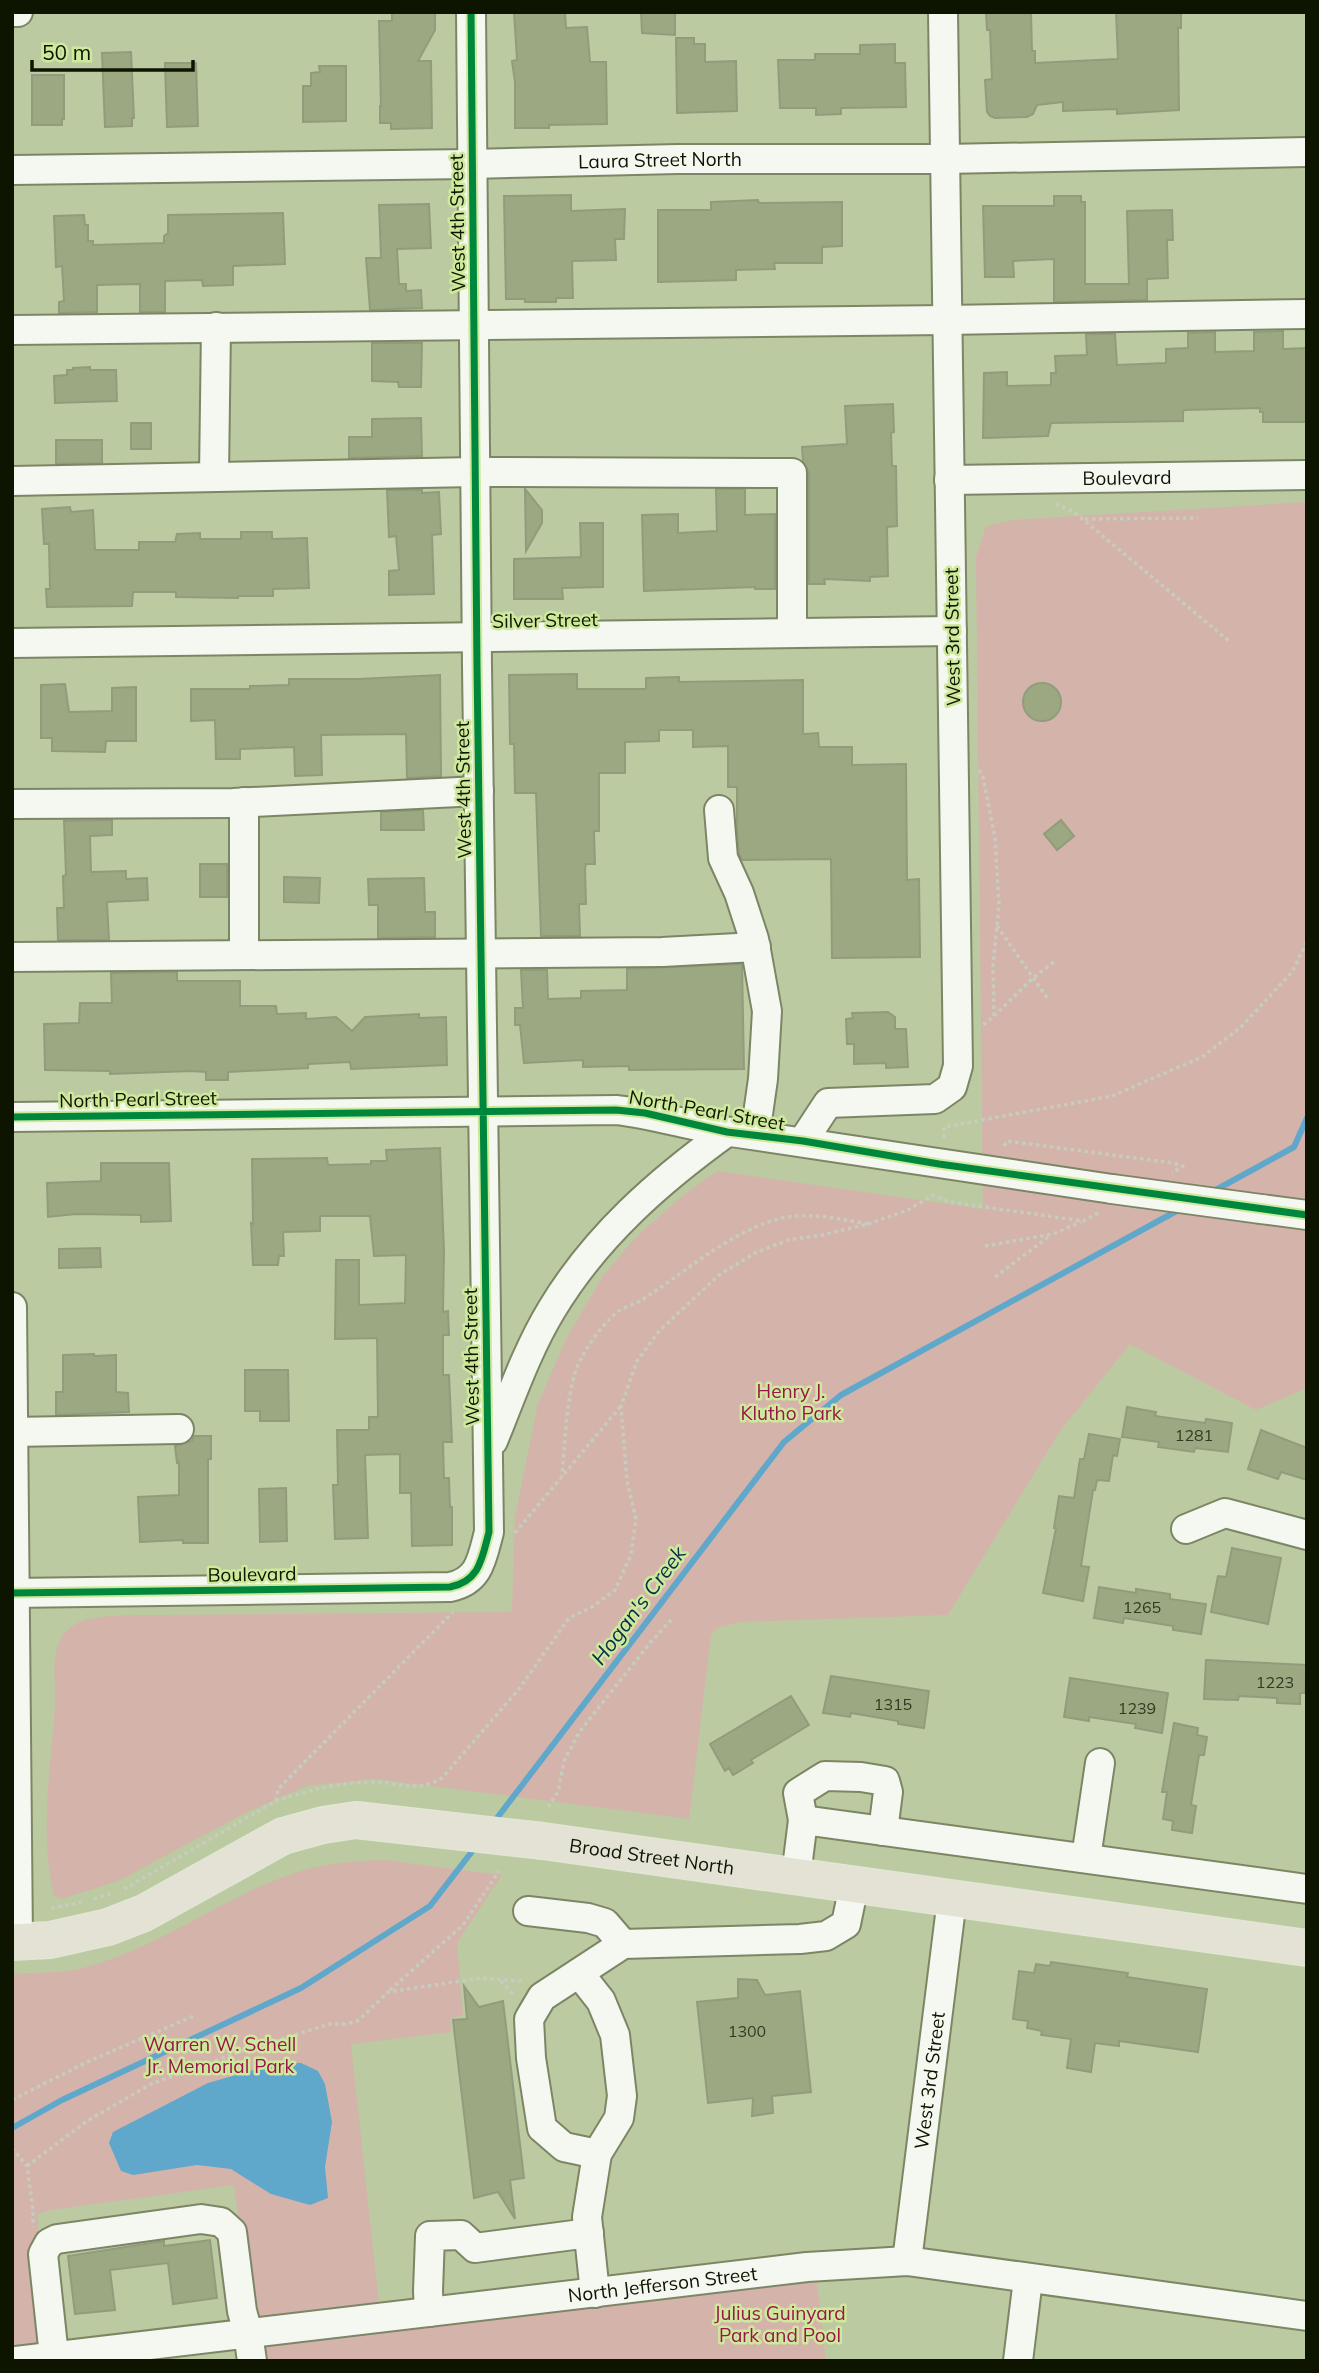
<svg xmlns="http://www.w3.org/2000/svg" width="1319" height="2373" viewBox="0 0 1319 2373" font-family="Mulish,sans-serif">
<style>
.green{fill:#d4b3aa}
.water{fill:#5fa8cb}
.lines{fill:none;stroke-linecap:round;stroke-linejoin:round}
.stream{stroke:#5fa8cb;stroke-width:6}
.building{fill:#9ca882;stroke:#929c7d;stroke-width:2}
.minor-casing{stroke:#7c8665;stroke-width:32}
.major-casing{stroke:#e1e7d5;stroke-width:38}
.path{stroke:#c7ccbf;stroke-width:3.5;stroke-dasharray:3.5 3.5;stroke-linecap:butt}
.minor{stroke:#f5f7f1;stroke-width:28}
.major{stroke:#e4e1d5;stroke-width:35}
.minor-bridge-casing{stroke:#7c8665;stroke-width:32;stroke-linecap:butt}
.minor-bridge{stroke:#f5f7f1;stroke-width:28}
.cycleway-casing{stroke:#cfe99c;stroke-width:11}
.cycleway{stroke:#00873e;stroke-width:7}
.labels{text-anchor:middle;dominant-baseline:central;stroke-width:5;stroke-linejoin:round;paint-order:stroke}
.number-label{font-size:16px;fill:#313a20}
.street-label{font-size:19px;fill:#0d1500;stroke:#cfe99c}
.park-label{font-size:19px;fill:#98164b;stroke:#cfe99c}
.water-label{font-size:21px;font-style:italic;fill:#062f4b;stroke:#cfe99c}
</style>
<rect width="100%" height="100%" fill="#bccaa2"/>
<path class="green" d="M1307 502V1388L1256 1410 1130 1344 1060 1431 948 1615 740 1622 717 1628 711 1635 689 1819 376 1779 306 1786 247 1812 118 1881 62 1899 54 1896C39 1833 51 1768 55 1704 56 1684 51 1660 60 1640 62 1635 69 1628 74 1625 89 1614 138 1615 158 1615L512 1612 515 1516 538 1404 567 1337 603 1276 633 1240 681 1197 717 1171 983 1209 976 557 986 526 1013 520Z
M384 1860 502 1875 457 1943 463 2015 450 2019 451 2032 351 2044 379 2304 251 2318 234 2185 51 2210 38 2214 39 2272 45 2344 12 2348V1974C36 1972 64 1974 86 1967 161 1947 222 1897 295 1873 324 1863 353 1861 384 1860Z
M817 2282 826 2361H264L262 2343Z"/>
<path class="water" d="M281 2062 301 2063 318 2071 325 2084 332 2122 325 2167 328 2198 310 2205 271 2194 231 2169 197 2165 133 2175 121 2171 109 2143 113 2132 208 2083Z"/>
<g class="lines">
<path class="stream" d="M1210 1193 1294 1147 1307 1118
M494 1822 784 1442 841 1395 1182 1208
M12 2128 62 2100 301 1988 430 1906 477 1845"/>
</g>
<path class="building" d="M392 12H435V30L418 61H431L432 128 391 129V123H380V106H381L379 21H392Z
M514 12H565L566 28 587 27 590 62H606L607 124 549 125V128H515V82L512 61 517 60Z
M641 12H675V35L642 33Z
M986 12H1031L1032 51H1035V63L1118 59 1116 12H1181V28H1178L1179 110 1117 114V109L1063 111V102L1037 105 1033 114 1027 117 995 118 990 116 987 112 985 80 992 79 990 30H987Z
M676 38H694V44H705V62L736 61 737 111 677 113Z
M895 44V63H905L906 107 841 108V114L816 115V108H780L778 60H815V54H860V45Z
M131 52 134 118H132V126L105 127 102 53Z
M165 63H196L198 126 167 127Z
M319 66H346V121L303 122V86H311V73L320 72Z
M32 75H64V119H62V125H32Z
M571 195V211L625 209 624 239H615L616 260 572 261 573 298H556V302H525V299H506L504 196Z
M1054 196H1081V202H1085V284H1129L1127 211 1172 210 1173 240H1167L1168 278 1147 279V300L1054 302V259L1013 261 1014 277H985L983 206H1054Z
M758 200 759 203 842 202V246L822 247V263H774L775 269 736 270V280L658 282V210H711V202Z
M429 204 431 248 397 249 399 284H406V291L421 290 422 308 370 310 366 258H381L379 205Z
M283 213 285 264 233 266V285L203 286 202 280 165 281V312H140V284L97 285V312L59 313V302L64 301 62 266 56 267 54 216 84 215 85 225H88V241H93V245L164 243V236L168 233V215Z
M1283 331V349L1307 348V422H1263V412H1260V408L1185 410 1183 411V421L1051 423 1048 436 983 438 984 373 1007 372V386L1051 385V373H1056L1055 356 1087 355 1086 334H1115L1117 365 1166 363V349L1188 348V333L1215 332V352L1254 351V332Z
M372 343H422L421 387H399L398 382 372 381Z
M90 367V370H116L117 401 55 403 54 376 67 375V370H73V368Z
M893 404 894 432 891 433 892 466H896L897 526 887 527 888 576 870 577V581L824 579 825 584H809V473L803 461 802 447 847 444 845 406Z
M421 418 422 456 349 458V437H372V419Z
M131 423H151V449H131Z
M56 440H102V463L56 464Z
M525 489 542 510V523L526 551Z
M716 489H745V515L775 514V589H755V587L644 591 642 515 678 514V533L717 531Z
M387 490H422V493L439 492 441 534 432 535 434 594 389 595V571L399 570 396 536 389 537Z
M70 507 71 512 93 510 95 550H139V542H175L177 534 200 533V539H241V532H272V539L307 538 309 588 273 589V596H238V598L176 597V592H133L132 606 47 607 46 589H50L49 544H44L42 509Z
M580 523H603V587L562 588 563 599H514V559L581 557Z
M577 674V689H646V678L679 677V682L803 680V734L818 733 819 747H852V765L906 764 907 880 919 879 920 957 832 958 831 859 742 860 739 854 737 829V787H728V746L693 747V730H659V741L625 742V773H599V831H594L595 864H586L585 869 586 904H579L580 936H541L536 793H515L514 744H510L509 675Z
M440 675 441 776 407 778 406 734 321 735 322 775 295 776 294 747 240 749V759H216L215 720 191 721V689H250V686L289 685V679H358Z
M1023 702a19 19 0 1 1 38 0a19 19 0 1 1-38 0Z
M65 684 69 712 112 711V688L136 687V741H106L105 752 52 751V738H41V685Z
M423 810 424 830H381V812Z
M112 820V835L90 836 91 872 126 871V879L147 878 148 900 107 902 109 940H58L57 908H64L63 876 66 875 64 821Z
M1061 820 1074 836 1057 850 1044 834Z
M200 864H227V897H200Z
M284 877 320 878 319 903 284 902Z
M424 878 425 912H435V937L378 938V905H369L368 879Z
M742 964 744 1069 629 1070V1066L583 1067V1060L524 1063 520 1025H515V1008H523L521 970H547L548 999 581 998V991L627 990V969Z
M177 972V981H240V1006H276L277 1014 306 1013V1019L336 1017 352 1031 365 1017 419 1014V1018L446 1017 447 1065 351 1069 350 1062 308 1064V1068L228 1072V1080H206V1072L192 1071 110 1074V1071L45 1070 44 1024 79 1023 80 1003H112L111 973Z
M888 1012 895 1017V1029H906L908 1067 886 1068V1063L854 1064V1044H847L846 1019 853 1018 852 1013Z
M440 1148 444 1251 443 1312 448 1311 449 1335H443V1375H449L452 1442H443L444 1478H449L450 1507H452V1545L412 1546 411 1493H400V1454L365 1455 368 1538 335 1539 333 1485H338L337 1430H369V1417H378L377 1338 335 1339 336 1260H359V1305L405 1303 406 1255 374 1256 370 1216H320V1231L283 1232 284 1256H279L278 1265H253L251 1223 253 1224 252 1159 327 1158 328 1165 371 1164V1161H387L386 1150Z
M101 1163H169L171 1221 141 1222V1215L76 1214 48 1217 47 1183 101 1181Z
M100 1248 101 1267 59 1268V1249Z
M94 1354V1356L116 1355V1392L128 1393 129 1412 56 1415V1392H63V1355Z
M245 1370H288L289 1421H260V1411H245Z
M1127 1407 1156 1412 1155 1416 1205 1423 1206 1419 1232 1423 1228 1452 1195 1448 1194 1452 1158 1447 1159 1442 1122 1437Z
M1261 1430 1307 1448V1480L1281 1472 1278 1479 1248 1469Z
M1089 1434 1120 1439 1117 1456 1113 1455 1109 1481 1097 1480 1095 1490H1093L1081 1566 1089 1567 1083 1601 1043 1593 1056 1528H1054L1059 1496 1074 1498 1080 1459H1084Z
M194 1436H211V1459H208V1543H183V1540L140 1542 138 1497 179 1495V1462L177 1463 175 1446 192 1441Z
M286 1488 287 1541 260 1542 259 1489Z
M1232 1548 1281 1558 1268 1624 1211 1612 1218 1576 1226 1577Z
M1099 1587 1136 1593V1589L1170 1594V1599L1206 1604 1201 1634 1173 1630V1626L1124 1618 1123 1623 1094 1618Z
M1206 1660 1307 1665 1305 1693H1300V1704L1277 1703V1698L1239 1696 1238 1700 1204 1699Z
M831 1676 929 1691 924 1728 898 1724V1721L851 1713 850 1717 823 1713Z
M1070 1678 1168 1693 1162 1733 1135 1728 1136 1724 1089 1717V1721L1064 1717Z
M791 1696 809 1725 751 1760 753 1763 733 1775 729 1768 725 1771 710 1744Z
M1174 1723 1198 1728 1197 1735 1207 1737 1204 1755H1199L1191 1805 1196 1806 1192 1833 1172 1830 1173 1821 1163 1819 1167 1792H1162Z
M1051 1962 1128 1973 1127 1977 1207 1989 1198 2052 1119 2041V2046L1095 2043 1091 2072 1067 2068 1071 2039 1041 2035 1042 2031 1027 2028 1028 2021 1013 2019 1019 1971 1034 1973 1036 1964 1050 1966Z
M738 1979 757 1980 765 1995 800 1991 811 2092 772 2096 773 2113 752 2116 753 2098 708 2103 697 2002 738 1998Z
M464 1986 479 2007 503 2001 524 2178 510 2180 515 2219 498 2192 474 2198 453 2020 467 2019Z
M210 2240 217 2298 173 2304 168 2263 110 2270 115 2310 75 2314 68 2256 164 2241V2246Z"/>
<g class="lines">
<g class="minor-casing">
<g id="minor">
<path d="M12 12H18"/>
<path id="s1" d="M12 170 471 164 678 159H945L1307 152"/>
<path d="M12 330 947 320 1307 314"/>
<path d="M214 476 216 327"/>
<path id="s2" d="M949 480 1307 475"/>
<path d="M12 481 475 472 792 473V632"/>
<path d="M12 643 952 631"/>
<path d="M12 804 233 803 479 791"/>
<path d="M719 810 723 858 739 893 754 939 767 1011 763 1079 755 1135"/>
<path d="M244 954V802"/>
<path d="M12 957 662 952 756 947"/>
<path d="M12 1117 616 1110C655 1114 692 1127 731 1132 858 1150 985 1171 1112 1189"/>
<path d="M803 1141 828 1103 935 1099 952 1087 958 1066 943 12"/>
<path d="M1261 1209 1307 1215"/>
<path d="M12 1307 18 1942"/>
<path d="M12 1432 179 1429"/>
<path d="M493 1441C511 1397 527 1350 552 1309 596 1236 659 1181 727 1132"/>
<path d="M1186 1529 1225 1513 1307 1535"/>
<path d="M12 1593 450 1587C480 1581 482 1558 489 1532L477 667 471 12"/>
<path d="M803 1820 798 1793 825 1776 861 1777 885 1781 888 1792 883 1831"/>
<path d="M1086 1858 1100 1763"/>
<path d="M796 1876 803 1820 1307 1889"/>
<path d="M528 1911 588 1918 605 1923 623 1944"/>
<path d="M579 1973 601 2001 615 2035 622 2096 619 2118 597 2154 587 2217 595 2293"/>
<path d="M597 2154 564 2147 542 2128 531 2058 529 2019 542 1997 623 1944 800 1939 826 1936 846 1924 854 1885"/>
<path id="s3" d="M907 2261 952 1899"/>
<path d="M429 2312 428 2291 430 2236 461 2235 475 2248 589 2233"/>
<path d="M54 2356 43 2254 49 2243 57 2239 201 2219 221 2222 232 2232 242 2311 248 2333 252 2361"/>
<path id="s4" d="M16 2361 807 2267 907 2261 1307 2316"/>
<path d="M1018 2361 1028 2279"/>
</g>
</g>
<g class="major-casing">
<g id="major">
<path id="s5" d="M12 1942 50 1940 108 1927 144 1913 283 1836 323 1825 356 1820 543 1841 1307 1948"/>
</g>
</g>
<path class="path" d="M1056 504 1074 512 1229 641
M1085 519 1198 518
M979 770 983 777 995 838 999 905 993 966 994 1016 981 1027
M997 926 1048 999
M994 1016 1033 978 1055 961
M944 1138V1127L1112 1096 1202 1057 1241 1027 1292 972 1307 941
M1004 1146 1007 1141 1173 1163 1183 1166 1172 1173
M868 1224 908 1210 933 1195 949 1202 1083 1221 1100 1212
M985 1246 1053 1234 1081 1222
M995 1277 1051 1235
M515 1533 620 1407
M276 1801 278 1789 453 1612
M548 1807 558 1792 564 1761 580 1731 650 1643 671 1620
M124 1889 276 1801C305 1791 337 1783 368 1782 396 1781 416 1794 442 1778L519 1689 569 1618 592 1607 615 1590 631 1555 636 1519 627 1481 621 1406 637 1361 659 1331 719 1275 755 1253 788 1240 822 1235 868 1224C839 1219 808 1211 778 1219 726 1234 685 1273 640 1301 633 1305 623 1307 616 1313 601 1326 583 1351 576 1370 566 1399 565 1445 562 1476
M94 1899 110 1894
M51 1908 83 1902
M501 1981 515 1996
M390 1990 463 1925 499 1871
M12 2100 87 2062 196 2015
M12 2148 27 2166 33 2210V2227
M27 2166 87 2121 151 2084 242 2051 330 2024H347L359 2020 388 1992 481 1978 523 1981"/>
<use href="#minor" class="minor"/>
<use href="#major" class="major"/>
<g class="minor-bridge-casing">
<path id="minor-bridge" d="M1112 1189 1261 1209"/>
</g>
<use href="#minor-bridge" class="minor-bridge"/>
<g class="cycleway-casing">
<path id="cycleway" d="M12 1117 616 1110 645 1113 727 1132 803 1141 939 1164 1307 1215
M12 1593 450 1587C480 1581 482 1558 489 1532L477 667 471 12"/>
</g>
<use href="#cycleway" class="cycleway"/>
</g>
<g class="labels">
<g class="number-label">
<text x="1194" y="1435">1281</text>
<text x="1142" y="1607">1265</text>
<text x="1275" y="1682">1223</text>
<text x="893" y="1704">1315</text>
<text x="1137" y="1708">1239</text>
<text x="747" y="2031">1300</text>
</g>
<g class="street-label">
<text stroke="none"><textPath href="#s1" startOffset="648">Laura Street North</textPath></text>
<text transform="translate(457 223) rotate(-91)">West 4th Street</text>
<text stroke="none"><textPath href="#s2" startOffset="178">Boulevard</textPath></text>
<text transform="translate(545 620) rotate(-1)">Silver Street</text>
<text transform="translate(952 637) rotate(-91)">West 3rd Street</text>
<text transform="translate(463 790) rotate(-91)">West 4th Street</text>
<text transform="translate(138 1099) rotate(-1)">North Pearl Street</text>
<text transform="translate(707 1110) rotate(10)">North Pearl Street</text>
<text transform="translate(471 1357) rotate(-91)">West 4th Street</text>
<text transform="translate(252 1574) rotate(-1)">Boulevard</text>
<text stroke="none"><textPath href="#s5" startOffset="668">Broad Street North</textPath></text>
<text stroke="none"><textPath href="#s3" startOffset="182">West 3rd Street</textPath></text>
<text stroke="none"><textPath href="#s4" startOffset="651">North Jefferson Street</textPath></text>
</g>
<g class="park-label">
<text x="791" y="1391">Henry J.<tspan x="791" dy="22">Klutho Park</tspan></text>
<text x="220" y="2044">Warren W. Schell<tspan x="220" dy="22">Jr. Memorial Park</tspan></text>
<text x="780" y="2313">Julius Guinyard<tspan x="780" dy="22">Park and Pool</tspan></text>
</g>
<g class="water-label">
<text transform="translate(638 1605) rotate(-53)">Hogan's Creek</text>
</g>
</g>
<rect width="1319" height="2373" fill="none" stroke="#0d1500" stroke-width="28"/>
<path d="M32 60v10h161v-10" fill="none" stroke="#0d1500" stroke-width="3.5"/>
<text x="42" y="60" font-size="21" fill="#0d1500" stroke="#cfe99c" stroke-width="5" paint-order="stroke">50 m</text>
</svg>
